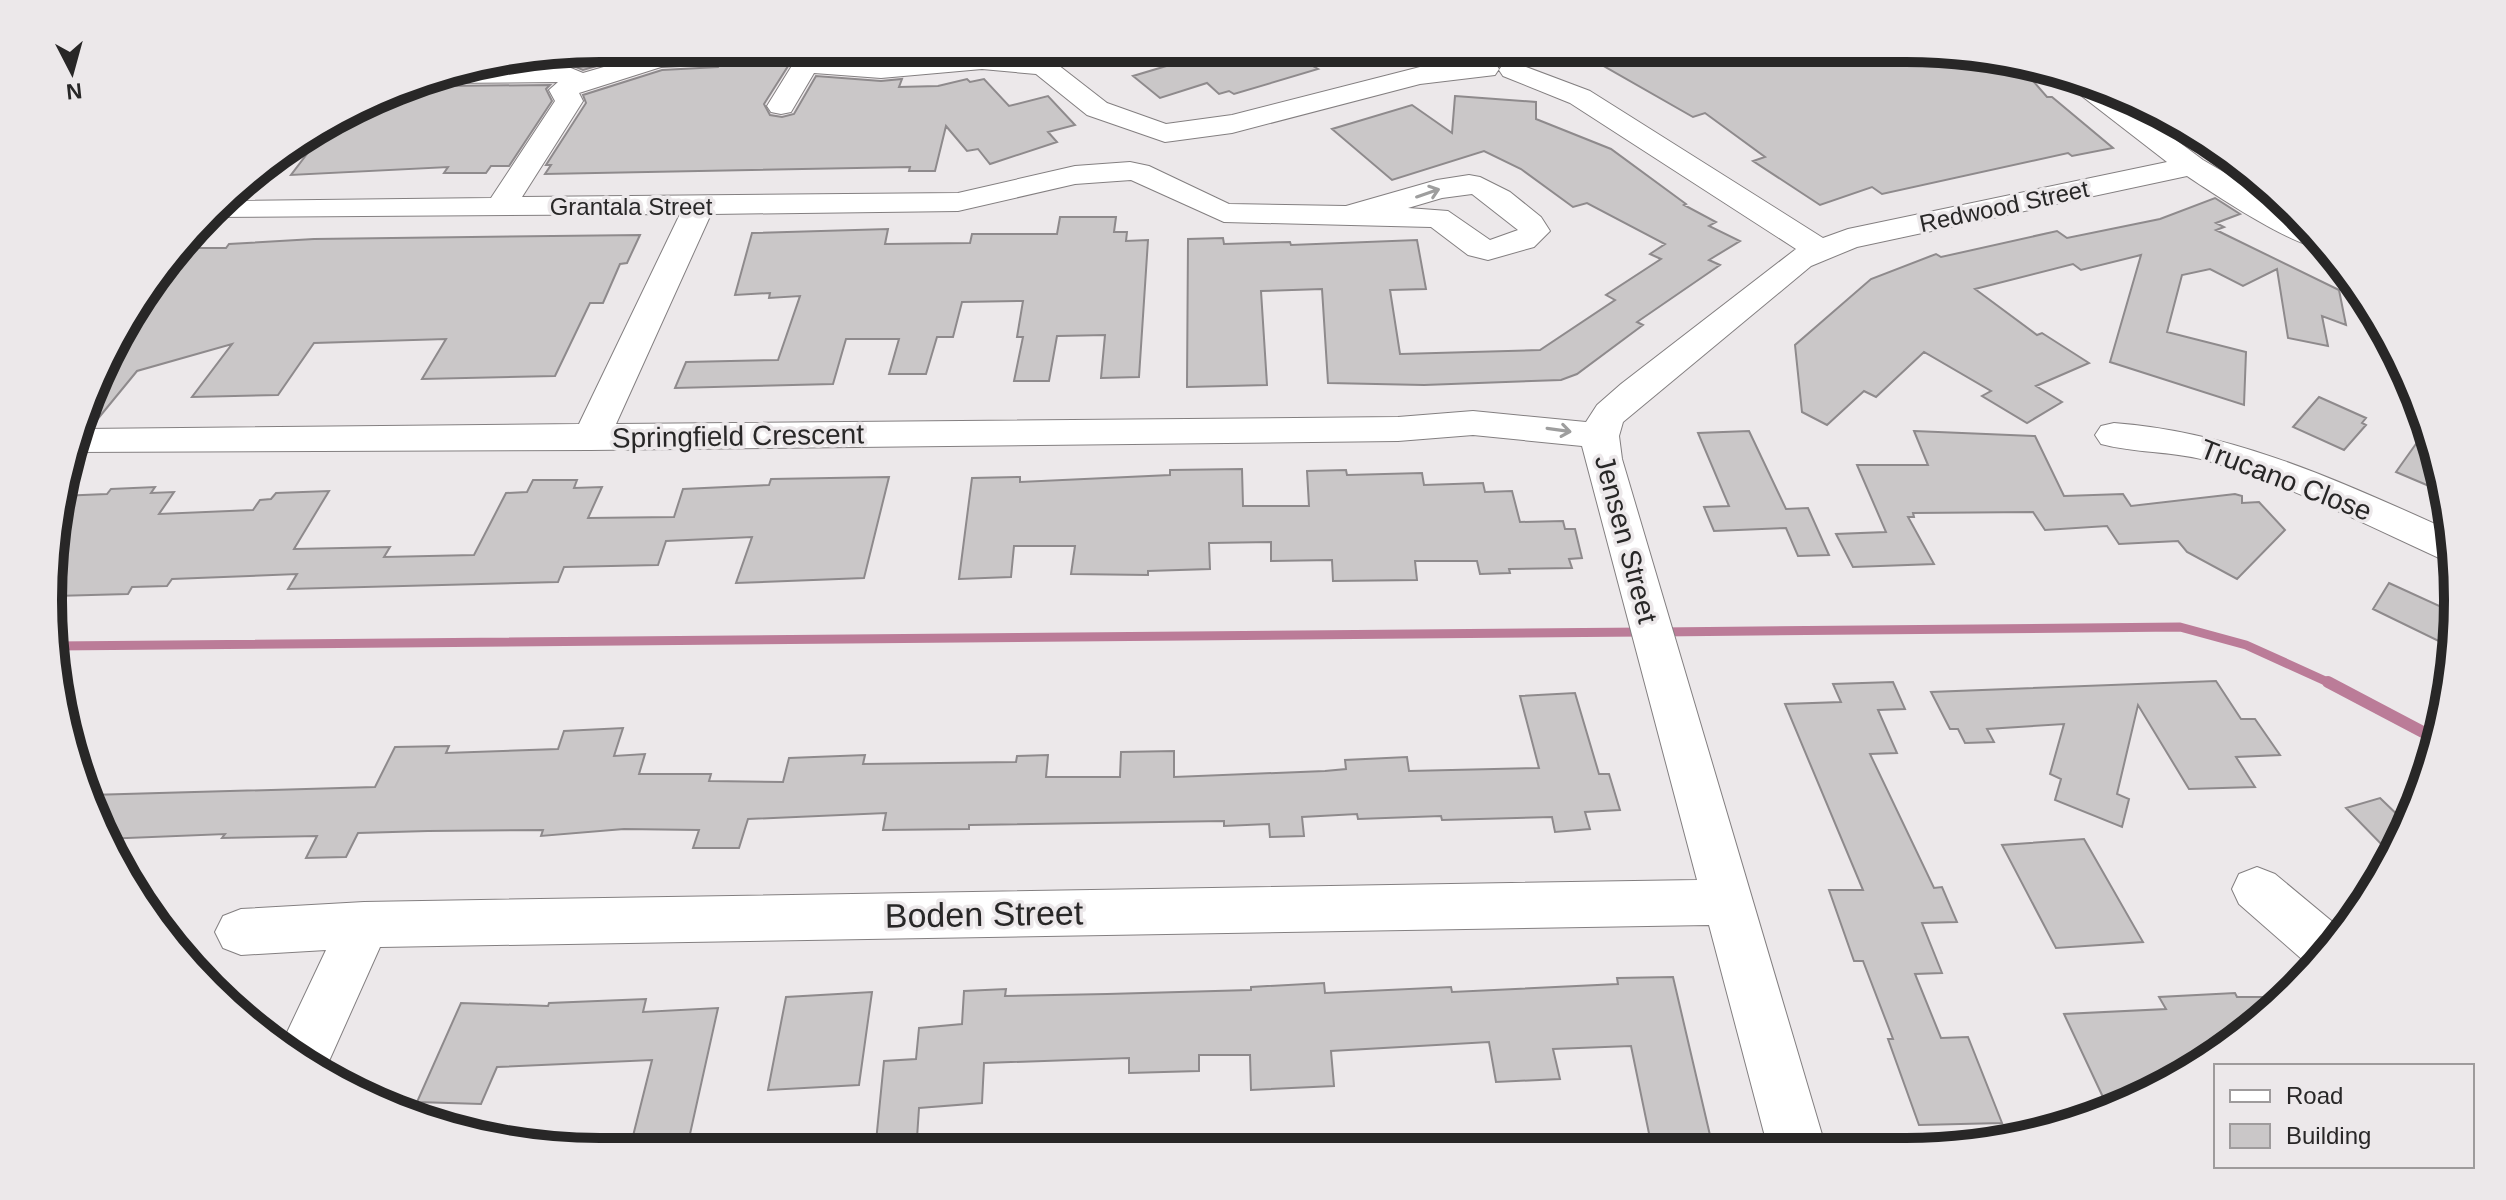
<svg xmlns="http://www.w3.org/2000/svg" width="2506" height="1200" viewBox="0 0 2506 1200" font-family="Arial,sans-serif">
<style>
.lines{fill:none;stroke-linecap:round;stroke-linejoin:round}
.stream-far1{stroke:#bb7c98;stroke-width:9}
.stream{stroke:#bb7c98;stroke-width:12}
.building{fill:#cac7c8;stroke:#8e8a8c;stroke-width:2}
.minor-casing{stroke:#837f80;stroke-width:2}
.minor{fill:#fff;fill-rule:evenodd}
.oneway{stroke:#9e9e9e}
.labels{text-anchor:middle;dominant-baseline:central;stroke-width:7;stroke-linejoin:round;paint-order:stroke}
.far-street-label{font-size:24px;fill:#282727;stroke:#ece8ea}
.street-label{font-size:28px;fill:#282727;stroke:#ece8ea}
.near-street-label{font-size:34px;fill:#282727;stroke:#ece8ea}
.rim{fill:none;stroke:#282727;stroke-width:10}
</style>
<rect width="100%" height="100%" fill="#ece8ea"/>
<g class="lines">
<path class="stream-far1" d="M1660 632 2180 627 2246 645 2332 684
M54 646 1644 632"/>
<path class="stream" d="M2328 682 2438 740"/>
</g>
<path class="building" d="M600 48H659L583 70 566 63H509Z
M714 48H795L790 63 764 104 770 115 782 117 794 114 816 76 881 81 902 79 899 87 938 86 967 79 970 82 984 79 1009 106 1048 96 1075 125 1048 132 1057 142 990 164 978 149 967 151 946 126 935 171H909L910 167 545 174 551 165H546L586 103 583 95 662 70 718 67 724 56Z
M827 48H913L910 56 881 59 826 54Z
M1199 48H1348L1349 56 1313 66 1318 69 1234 94 1229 91 1219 94 1207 83 1160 98 1133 76 1183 61 1175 54Z
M1643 48H1906L2014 59 2047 97H2052L2113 148 2072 156 2068 153 1882 194 1872 187 1820 205 1753 161 1765 157 1705 113 1693 117 1595 61 1649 59Z
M422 77 440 86 550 85 546 89 552 101 509 166H491L486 173H444L448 167 291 175 326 129Z
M1455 96 1536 102V119L1611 149 1686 204 1684 205 1716 222 1709 226 1740 241 1709 260 1720 265 1637 322 1643 325 1577 374 1561 380 1424 385 1328 383 1322 289 1261 291 1267 385 1187 387 1188 239 1223 238 1224 244 1290 242 1291 245 1417 240 1426 289 1390 290 1400 354 1540 350 1615 300 1606 295 1661 259 1650 254 1665 244 1587 203 1573 207 1521 169 1484 151 1392 180 1332 129 1412 105 1452 133Z
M2215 198 2240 214 2216 223 2224 227 2216 230 2339 290 2346 325 2322 316 2328 346 2288 338 2277 269 2243 286 2210 269 2182 275 2167 332 2246 352 2244 405 2110 362 2141 255 2081 270 2073 264 1975 289 2037 335 2042 333 2089 363 2036 386 2062 402 2027 423 1982 396 1991 391 1924 352 1876 397 1864 391 1827 425 1802 412 1795 345 1871 279 1936 254 1941 257 2057 231 2067 238 2160 219Z
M1060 217H1116L1114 232H1127L1126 241 1148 240 1139 377 1101 378 1105 335 1057 336 1049 381H1014L1023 337H1017L1023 301 962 302 953 337H937L926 374H889L899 339H846L833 384 675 388 686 362 778 360 800 296 769 298 770 293 735 295 752 233 888 229 885 244 970 243 972 234H1057Z
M640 235 627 263 620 264 603 303H590L555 376 422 379 446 339 314 343 278 395 192 397 232 344 137 371 92 426H84L122 324 176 248H226L229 244 314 239Z
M2319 397 2366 418 2362 423 2366 425 2344 450 2293 427Z
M2428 427 2447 493 2448 494 2396 472Z
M1749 431 1786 509 1808 508 1829 555 1798 556 1786 528 1714 531 1704 507 1729 506 1698 433Z
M1914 431 2035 436 2064 496 2123 494 2131 506 2235 494 2242 496V503L2259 502 2285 530 2237 579 2187 552 2178 541 2119 544 2107 526 2045 530 2033 512 1913 513 1914 517H1908L1934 564 1853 567 1836 534 1886 532 1857 465H1928Z
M1242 469 1243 506H1309L1307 471 1346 470 1347 475 1422 473 1424 485 1483 483 1485 492 1512 491 1520 522 1563 521 1565 529H1575L1582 558 1569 559 1572 568 1509 569 1510 573 1480 574 1477 561H1415L1417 580 1333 581 1332 560 1271 561V542L1209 543 1210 569 1148 571V575L1071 574 1075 546H1014L1011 577 959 579 972 478 1020 477V482L1170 475V470Z
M889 477 864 578 736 583 752 537 666 541 658 565 564 567 558 582 288 589 297 574 172 579 167 586 132 587 128 594 55 596 59 496 107 494 111 489 155 487 151 493 174 492 159 514 253 510 260 500 271 499 276 493 329 491 294 549 390 547 384 557 474 555 506 493 527 492 533 480H577L574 488 602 487 588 518 674 517 683 489 769 485 771 479Z
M2389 583 2457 614 2453 648 2373 609Z
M2216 681 2241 719H2255L2280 755 2236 757 2255 787 2189 789 2138 705 2117 794 2129 799 2122 827 2055 800 2061 779 2050 774 2064 724 1987 729 1994 742 1965 743 1958 729H1950L1931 692Z
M1893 682 1905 709 1878 710 1897 753 1870 754 1934 888 1942 887 1957 922 1922 923 1942 973 1915 974 1941 1038 1968 1037 2002 1123 1919 1125 1888 1039H1893L1863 961H1854L1829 890H1863L1785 704 1841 702 1833 684Z
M1575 693 1599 774H1609L1620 810 1585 812 1590 829 1555 832 1552 817 1442 820 1441 816 1358 819 1357 814 1302 817 1304 836 1270 837 1269 824 1224 826V821L969 825V829L883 830 886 813 748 819 739 848H693L699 830 624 829 541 836 543 830 428 831 358 833 346 857 306 858 317 836 222 838 225 834 103 839 90 795 375 787 395 747 449 746 446 753 558 749 564 731 623 728 614 756 645 754 639 774H711L709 781 783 782 789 758 865 755 863 764 1016 762 1017 756 1048 755 1046 777H1120L1121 752 1174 751V777L1325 771 1346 769 1345 760 1407 757 1409 771 1539 768 1520 696Z
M2380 798 2408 825 2391 854 2346 808Z
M2084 839 2143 942 2056 948 2002 845Z
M1673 977 1713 1148H1652L1631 1046 1553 1049 1560 1079 1496 1082 1489 1042 1331 1051 1334 1086 1251 1090 1250 1055H1199V1071L1129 1073V1058L984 1063 982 1103 919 1108 917 1138 876 1142 884 1061 916 1059 919 1028 962 1024 964 991 1006 989 1005 996 1107 994 1251 990V987L1324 983 1325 993 1451 987 1452 992 1618 984 1617 978Z
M872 992 859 1085 768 1090 786 997Z
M2235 993 2237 997H2283L2242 1038 2110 1112 2064 1014 2166 1009 2159 997Z
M646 999 643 1012 718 1008 686 1152H629L652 1060 497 1067 481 1104 417 1102 461 1003 548 1006 549 1003Z"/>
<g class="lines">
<g class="minor-casing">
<path id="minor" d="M798 48H824L822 57 881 62 982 53 1043 59 1053 61 1107 103 1166 124 1232 115 1420 67 1485 61 1495 63 1499 69 1495 75 1420 84 1232 133 1165 142 1087 115 1036 74 982 69 881 78 814 73 791 112 781 114 771 112 767 106 793 64Z
M709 50 718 52 722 58 718 64 661 67 579 93 583 101 522 197 958 193 1075 166 1130 162 1149 166 1229 204 1346 206 1437 180 1469 175 1480 177 1510 192 1541 217 1550 231 1534 247 1488 260 1468 255 1431 227 1224 222 1131 180 1075 184 958 211 711 214 616 424 1398 417 1473 411 1586 422 1597 405 1621 384 1796 249 1570 103 1503 76 1499 70 1503 64 1513 62 1590 91 1823 238 1848 229 2167 162 2065 83 2061 77 2064 74 2102 85 2203 160 2304 219 2328 248C2303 254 2211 192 2187 176L1857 247 1811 266 1623 422 1619 436 1622 459 1826 1148H1768L1709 925 380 947 325 1070 282 1043 326 950 241 955 223 948 215 932 223 916 241 909 364 902 1697 880 1582 446 1473 435 1398 441 591 450 74 452 83 429 579 424 680 214 205 217 223 201 491 198 555 101 549 90 558 82 440 83 427 77 489 66H566L583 73 659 51ZM1472 194 1518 230 1490 240 1448 211 1408 208 1442 198Z
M2114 423C2236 432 2341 482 2451 531L2454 562 2439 558C2362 523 2286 483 2205 460 2170 451 2135 453 2101 444L2095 435 2101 426Z
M2257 867 2275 874 2346 933 2312 968 2239 904 2232 889 2239 874Z"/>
</g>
<use href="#minor" class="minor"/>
</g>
<defs><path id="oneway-shaft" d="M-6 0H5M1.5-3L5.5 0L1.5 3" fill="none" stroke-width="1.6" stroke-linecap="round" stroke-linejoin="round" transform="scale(2)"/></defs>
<g class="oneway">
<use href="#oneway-shaft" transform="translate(1428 193) rotate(-19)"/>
<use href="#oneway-shaft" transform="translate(1559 430) rotate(8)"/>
</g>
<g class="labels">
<g class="far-street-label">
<text x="631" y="206">Grantala Street</text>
<text transform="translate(2004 206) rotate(-12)">Redwood Street</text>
</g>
<g class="street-label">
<text transform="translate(738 436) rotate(-1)">Springfield Crescent</text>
<text transform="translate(2286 480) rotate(21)">Trucano Close</text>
<text transform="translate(1626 539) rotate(75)">Jensen Street</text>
</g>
<g class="near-street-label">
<text transform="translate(984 914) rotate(-1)">Boden Street</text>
</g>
</g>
<path d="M0 0H2506V1200H0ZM600 62H1906A538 538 0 0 1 2444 600V600A538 538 0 0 1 1906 1138H600A538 538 0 0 1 62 600V600A538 538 0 0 1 600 62Z" fill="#ece8ea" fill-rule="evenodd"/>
<path class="rim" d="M600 62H1906A538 538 0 0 1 2444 600V600A538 538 0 0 1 1906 1138H600A538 538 0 0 1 62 600V600A538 538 0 0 1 600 62Z"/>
<rect x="2214" y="1064" width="260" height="104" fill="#ece8ea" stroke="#9e9b9c" stroke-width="2"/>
<rect x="2230" y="1090" width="40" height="12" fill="#ffffff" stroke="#9e9b9c" stroke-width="2"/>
<text x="2286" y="1104" font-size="24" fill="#282727">Road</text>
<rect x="2230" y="1124" width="40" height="24" fill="#cac7c8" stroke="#9e9b9c" stroke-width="2"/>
<text x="2286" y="1144" font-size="24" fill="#282727">Building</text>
<g transform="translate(72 72) rotate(174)" stroke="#ece8ea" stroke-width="6" paint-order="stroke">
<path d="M0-6L14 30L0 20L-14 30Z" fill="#282727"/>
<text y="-12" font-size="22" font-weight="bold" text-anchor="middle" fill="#282727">N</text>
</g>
</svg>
